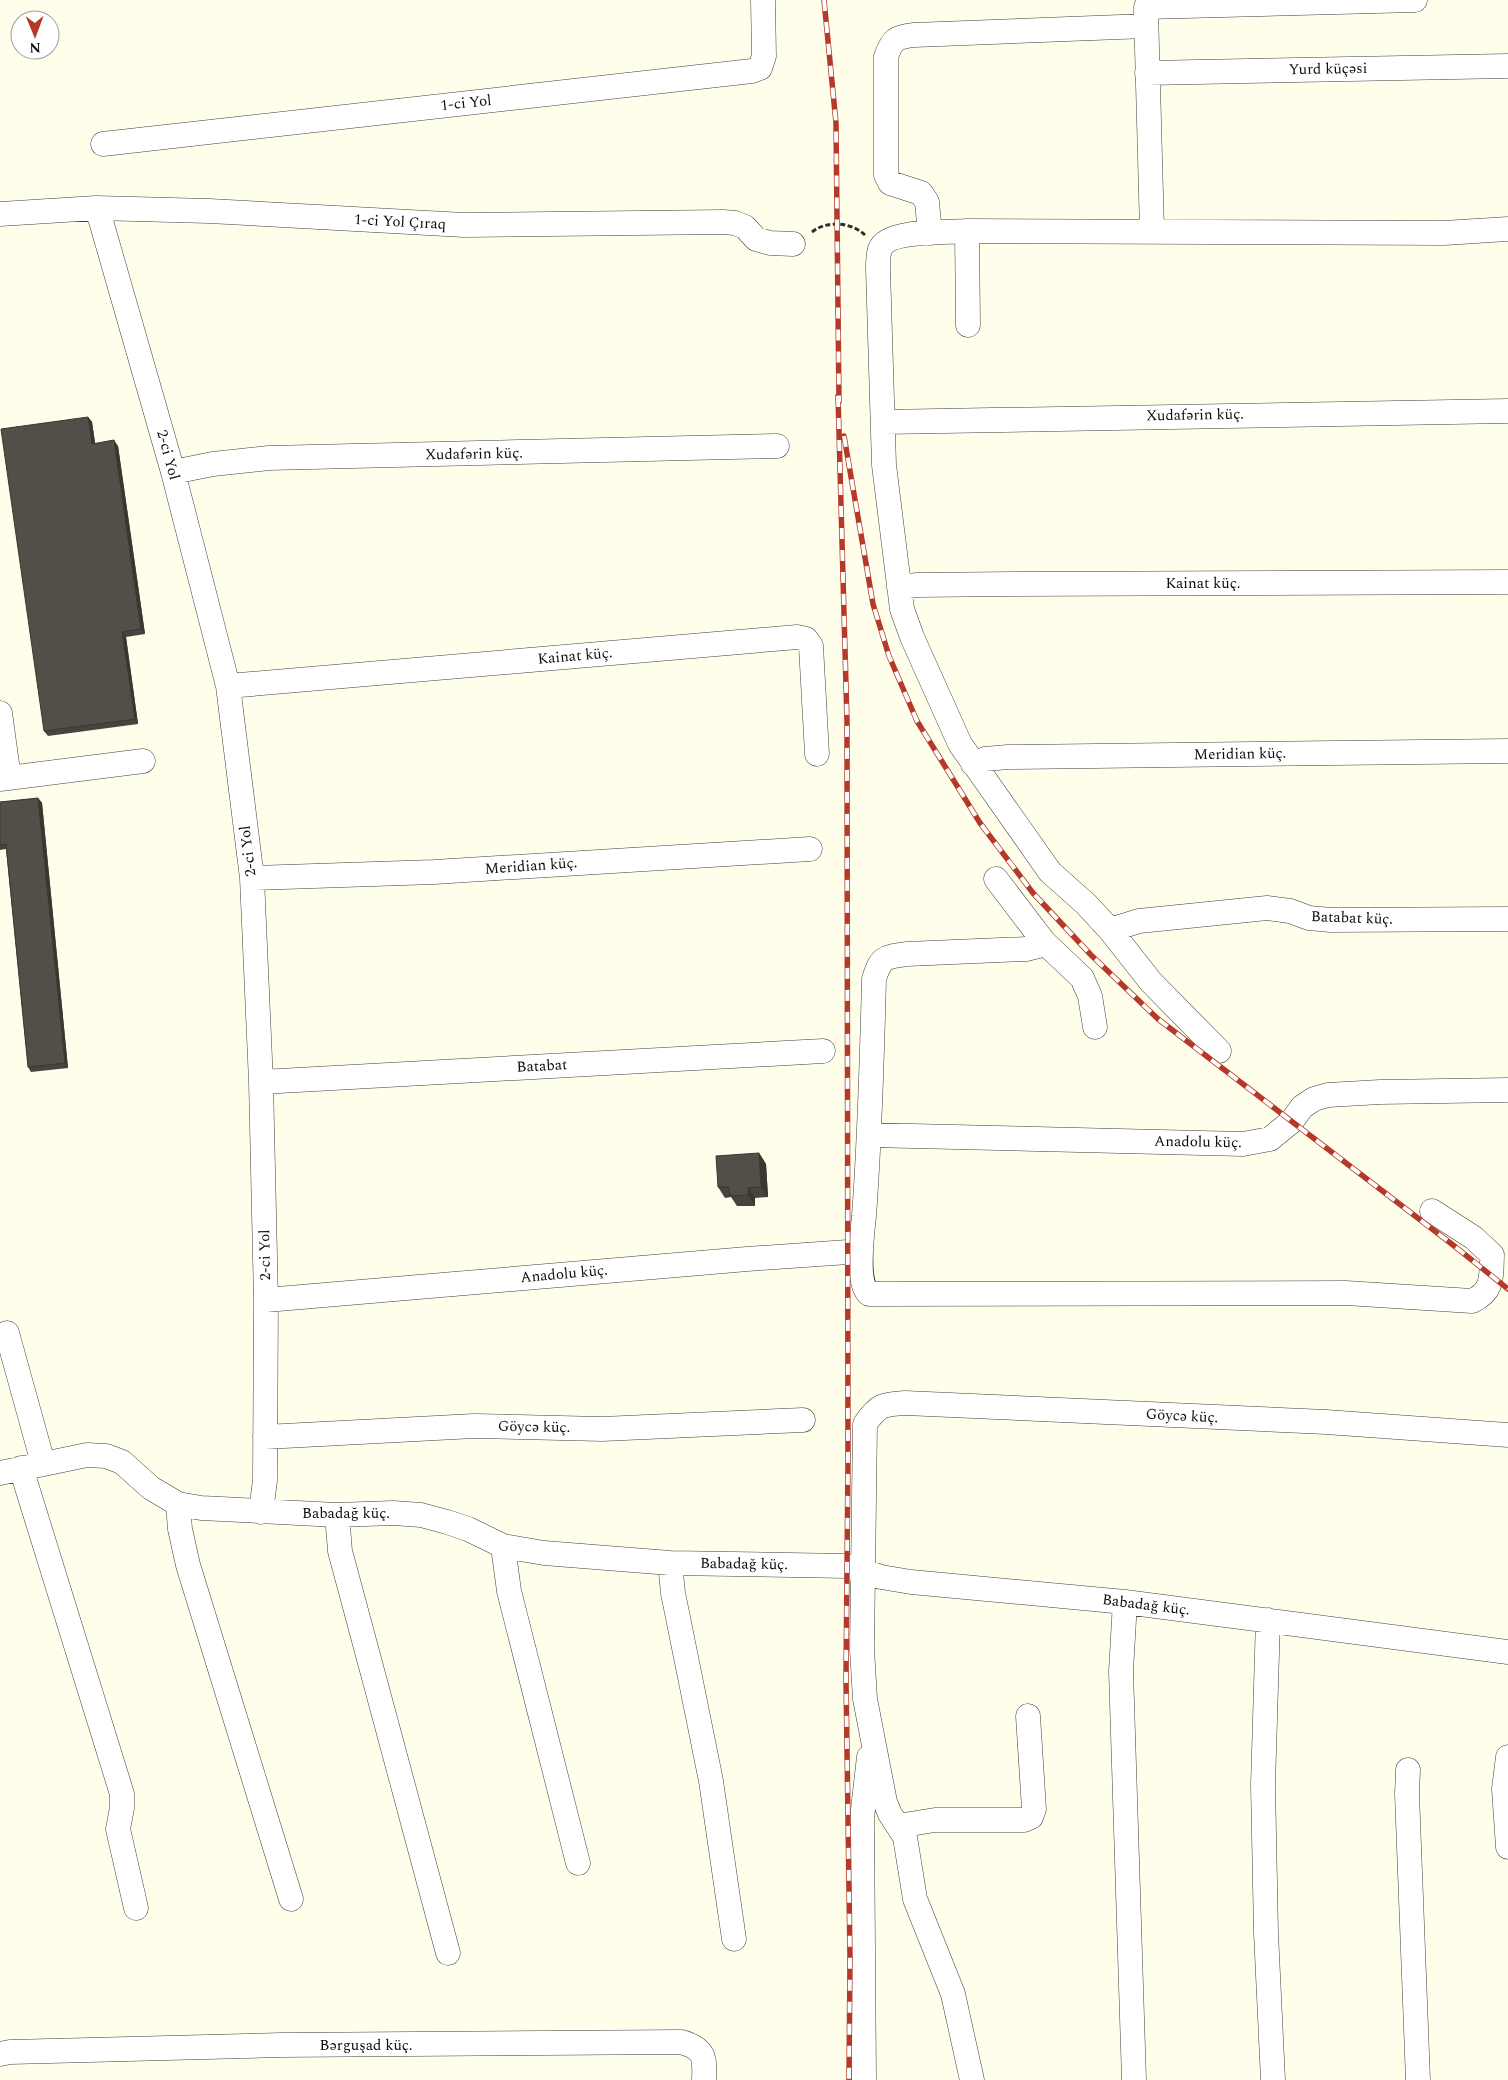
<svg xmlns="http://www.w3.org/2000/svg" width="1508" height="2080" viewBox="0 0 1508 2080" font-family="Spectral,serif">
<style>
.lines{fill:none;stroke-linecap:round;stroke-linejoin:round}
.minor-casing{stroke:#3e3e3e;stroke-width:25}
.path{stroke:#2d2d2d;stroke-width:3;stroke-dasharray:5 2.5;stroke-linecap:butt}
.minor{stroke:#fff;stroke-width:24}
.rail-casing{stroke:#b63828;stroke-width:5.5}
.rail{stroke:#fff;stroke-width:4;stroke-dasharray:11;stroke-linecap:butt}
.wall{fill:#47433e}
.shaded-wall{fill:#3a3732}
.building{fill:#534e48;stroke:#3a3732}
.labels{text-anchor:middle;dominant-baseline:central;stroke-width:5;stroke-linejoin:round;paint-order:stroke}
.street-label{font-size:15px;fill:#0b0b0b;stroke:#fff}
</style>
<rect width="100%" height="100%" fill="#fefeea"/>
<g class="lines">
<g class="minor-casing">
<path id="minor" d="M1146 7 1415 0
M1146 11 1152 231
M1147 73 1508 66
M103 144 752 71 760 68 764 56 763 0
M96 208 101 221 173 472 228 686 252 878 261 1082 266 1300 265 1480 261 1512
M0 214 96 208 209 211 464 225 723 222 735 223 745 227 756 239 770 243 793 244
M967 231 968 325
M930 233 927 202 921 193 890 183 886 175V57C892 40 895 37 914 35L1146 26
M883 422 1508 411
M173 472 213 464 269 458 777 446
M899 587 917 585 1013 584 1508 582
M228 686 797 637 806 639 811 646 817 754
M0 713 9 778
M973 764 985 759 1008 757 1508 751
M0 779 143 761
M252 878 434 872 810 849
M996 879 1044 942 1082 978 1090 996 1095 1027
M1110 930 1139 921 1267 908 1290 911 1309 918 1331 920 1508 919
M1044 942 1038 946 1026 949 907 954C884 957 881 957 874 979 872 1058 870 1137 864 1216 862 1234 856 1283 869 1294L1346 1293 1472 1301C1494 1291 1491 1276 1492 1255
M1219 1051 1151 982 1110 930 1086 904 1050 872 960 744 912 637 902 609 884 465 878 269C878 264 878 255 880 249 888 229 948 233 967 231L1444 233 1508 229
M261 1082 823 1051
M870 1135 1243 1144 1270 1139 1292 1121 1302 1107 1314 1099 1328 1095 1380 1092 1508 1090
M1432 1211 1474 1238 1492 1255
M266 1300 747 1259 848 1252H861
M7 1333 43 1463
M265 1437 474 1426 602 1429 803 1420
M21 1468 122 1794V1808L118 1829 136 1908
M0 1473 87 1455 106 1456 122 1462 151 1488 178 1504 201 1508 337 1515 393 1513 421 1515 447 1522 468 1529 503 1546 544 1553 670 1563 847 1566 881 1577 911 1582 1125 1602 1508 1652
M178 1504 180 1529 188 1565 291 1899
M337 1515 340 1551 448 1953
M503 1546 509 1591 578 1863
M670 1563 673 1593 711 1781 734 1939
M1125 1602 1121 1671 1134 2080
M1268 1620 1263 1785 1266 1933 1273 2080
M1508 1757 1504 1789 1508 1847
M1408 1770 1407 1794 1418 2080
M898 1826 935 1820H1024L1031 1817 1034 1809 1028 1716
M0 2054 10 2052 281 2045 681 2042C705 2048 705 2058 704 2080
M864 2080 862 1818 869 1757
M972 2080 953 1994 915 1899 905 1837 890 1814 885 1802 865 1699 862 1649 865 1424C878 1405 883 1404 905 1403L1326 1422 1508 1435"/>
</g>
<path class="path" d="M812 232C827 220 851 222 865 235"/>
<use href="#minor" class="minor"/>
<g class="rail-casing">
<path id="rail" d="M824 0 836 123 839 402
M838 396 847 722 848 1460 846 1679 850 1958 849 2080
M844 436 873 604 889 656 917 721 980 823 1033 893 1091 955 1158 1019 1453 1245 1508 1289"/>
</g>
<use href="#rail" class="rail"/>
</g>
<path class="wall" d="M88 417 92 422 95 443 118 446 145 634 126 637 138 724 48 736 44 731Z
M38 798 42 803 68 1068 31 1072 28 1067 6 849 0 850V802Z
M759 1153 766 1164 768 1197 755 1198V1206H737L731 1197 725 1198 718 1187Z"/>
<path class="shaded-wall" d="M88 417 92 422 96 449 92 444Z
M114 440 118 446 145 634 141 629Z
M122 632 126 637 138 724 135 719Z
M38 798 42 803 68 1068 65 1063Z
M759 1153 766 1164 768 1197 761 1187Z
M748 1188 755 1198V1206L748 1195Z"/>
<path class="building" d="M88 417 92 444 114 440 141 629 122 632 135 719 44 731 1 429Z
M38 798 65 1063 28 1067 6 844 0 845V802Z
M759 1153 761 1187 748 1188V1195L730 1196 729 1187H718L716 1156Z"/>
<g class="labels">
<g class="street-label">
<text transform="translate(1328 69) rotate(-1)">Yurd küçəsi</text>
<text transform="translate(466 103) rotate(-6)">1-ci Yol</text>
<text transform="translate(400 222) rotate(3)">1-ci Yol Çıraq</text>
<text transform="translate(1195 415) rotate(-1)">Xudafərin küç.</text>
<text transform="translate(474 454) rotate(-1)">Xudafərin küç.</text>
<text transform="translate(168 455) rotate(75)">2-ci Yol</text>
<text x="1203" y="583">Kainat küç.</text>
<text transform="translate(575 656) rotate(-5)">Kainat küç.</text>
<text transform="translate(1240 754) rotate(-1)">Meridian küç.</text>
<text transform="translate(248 851) rotate(-97)">2-ci Yol</text>
<text transform="translate(531 866) rotate(-4)">Meridian küç.</text>
<text transform="translate(1352 918) rotate(2)">Batabat küç.</text>
<text transform="translate(542 1066) rotate(-3)">Batabat</text>
<text transform="translate(1198 1142) rotate(1)">Anadolu küç.</text>
<text transform="translate(265 1255) rotate(-91)">2-ci Yol</text>
<text transform="translate(564 1274) rotate(-5)">Anadolu küç.</text>
<text transform="translate(1182 1416) rotate(3)">Göycə küç.</text>
<text transform="translate(534 1427) rotate(1)">Göycə küç.</text>
<text x="346" y="1513">Babadağ küç.</text>
<text transform="translate(744 1564) rotate(1)">Babadağ küç.</text>
<text transform="translate(1146 1605) rotate(7)">Babadağ küç.</text>
<text x="366" y="2045">Bərguşad küç.</text>
</g>
</g>
<g transform="translate(35 35) rotate(179)"><circle r="24" fill="#ffffff" stroke="#9d9d9d"/>
<path d="M0-4L9 19L0 12L-9 19Z" fill="#b63828"/>
<text y="-8" font-size="14" font-weight="bold" text-anchor="middle" fill="#0b0b0b">N</text>
</g>
</svg>
